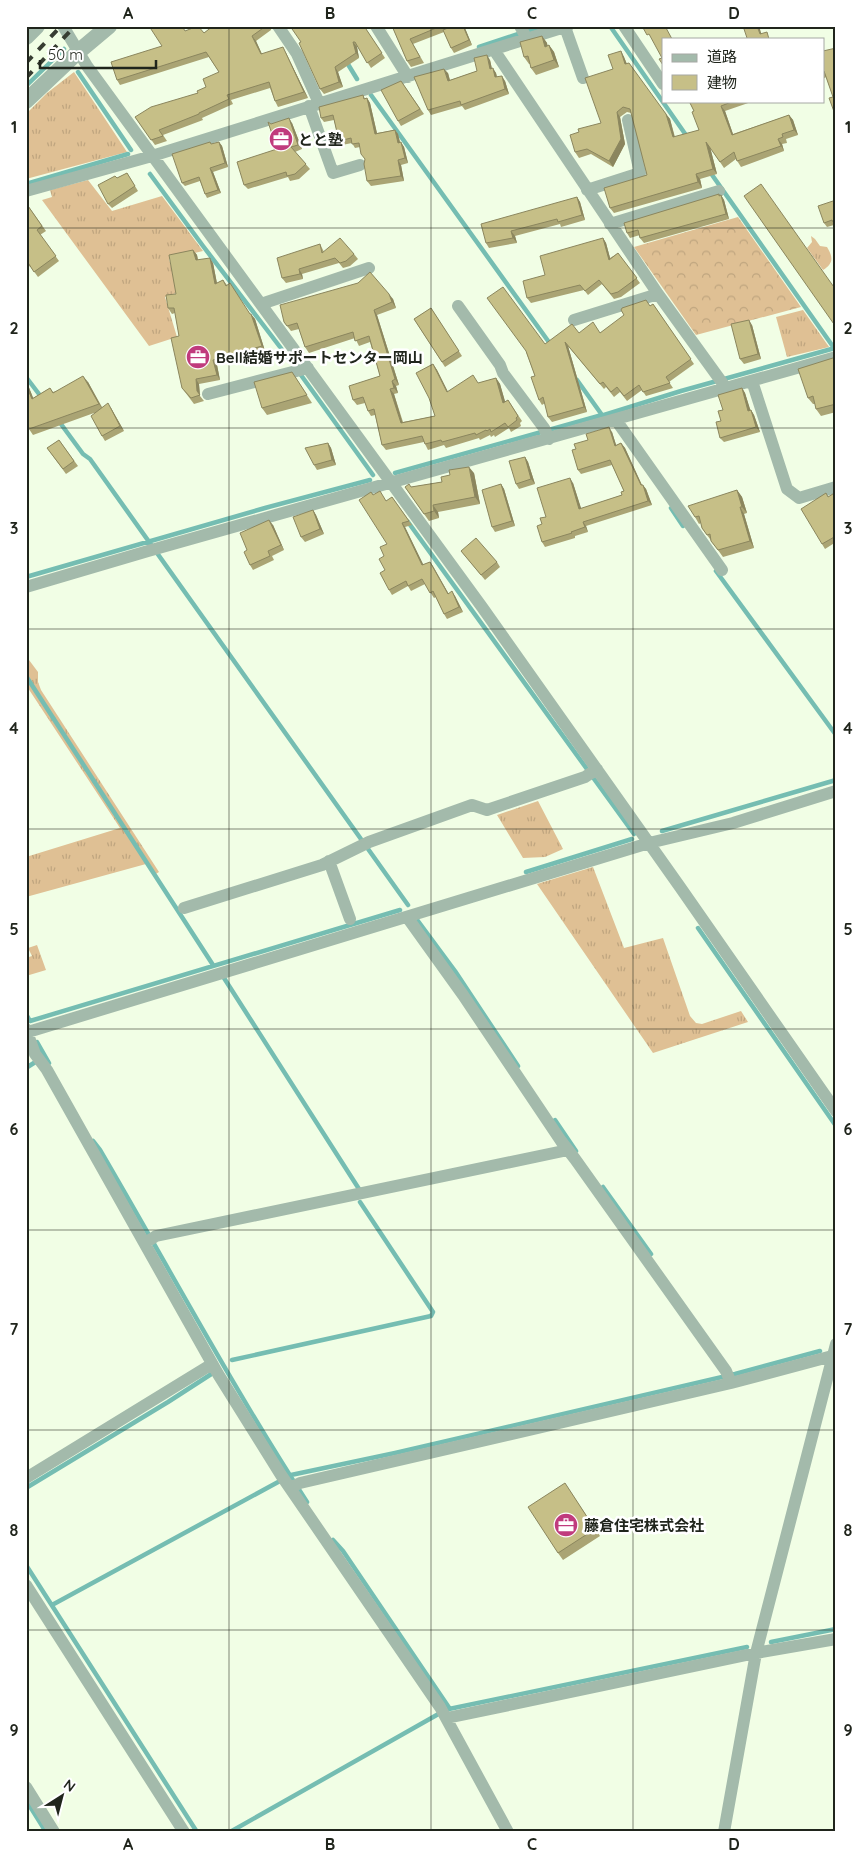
<svg xmlns="http://www.w3.org/2000/svg" width="862" height="1858" viewBox="0 0 862 1858" font-family="Quicksand,'Noto Sans JP',sans-serif">
<style>
.grass{fill:url(#grass-tufts)}
.forest{fill:url(#forest-crowns)}
.lines{fill:none;stroke-linecap:round;stroke-linejoin:round}
.stream{stroke:#75bdb2;stroke-width:4.5}
.minor{stroke:#a3baab;stroke-width:12}
.tertiary{stroke:#a3baab;stroke-width:16}
.rail{stroke:#373d32;stroke-width:4;stroke-dasharray:9 9;stroke-linecap:butt}
.wall{fill:#aaa474}
.shaded-wall{fill:#8b865e}
.building{fill:#c6bf87;stroke:#8b865e}
.grid{fill:none;stroke:#20251c;stroke-width:1;stroke-opacity:0.55}
.labels{text-anchor:middle;dominant-baseline:central;stroke-width:5;stroke-linejoin:round;paint-order:stroke}
.poi-label{font-size:15px;font-weight:bold;fill:#20251c;stroke:#fff;text-anchor:start}
.neatline{fill:none;stroke:#20251c;stroke-width:2}
.grid-label{font-size:16px;text-anchor:middle;font-weight:bold;fill:#20251c}
</style>
<defs>
<pattern id="grass-tufts" width="24" height="20" patternUnits="userSpaceOnUse" patternTransform="scale(1.25)"><rect width="24" height="20" fill="#dfc094"/><path d="M3 7l-1-3M5 7V3M7 7l1-3M15 17l-1-3M17 17v-4M19 17l1-3" fill="none" stroke="#bfa57f"/></pattern>
<pattern id="forest-crowns" width="20" height="18" patternUnits="userSpaceOnUse" patternTransform="scale(1.25)"><rect width="20" height="18" fill="#dfc094"/><path d="M2 6a3 3 0 1 1 6 0M12 15a3 3 0 1 1 6 0" fill="none" stroke="#bfa57f"/></pattern>
</defs>
<rect width="100%" height="100%" fill="#f1fee5"/>
<path class="grass" d="M74 72 127 152 26 179V114L47 93Z
M88 180 112 211 162 196 203 251 169 259 179 292 165 297 177 337 149 346 42 200 52 197 50 190Z
M811 236 815 239 820 246 827 247C833 257 834 263 823 270L807 248 812 242Z
M803 310 829 347 787 357 776 317Z
M26 656 38 672V682L41 690 159 872 154 875 146 864 26 897V857L120 828 26 685Z
M538 801 563 849 545 857 523 858 497 815Z
M593 867 624 948 663 938 690 1016 696 1023 702 1024 741 1011 748 1022 653 1053 537 884Z
M37 945 46 970 26 976V958L32 956 28 948Z"/>
<path class="forest" d="M738 217 801 307 696 335 634 247Z"/>
<g class="lines">
<path class="stream" d="M610 26 688 138
M479 47 542 26
M346 61 357 79
M78 72 131 150
M26 86 64 49
M371 95 551 345
M710 172 834 348
M150 174 203 246 293 364 373 475
M26 184 128 154
M26 377 42 398
M577 380 602 415 607 418
M604 415 681 391 835 348
M58 420 83 454 90 459 408 905
M395 473 602 415
M671 508 683 526
M408 522 634 834
M716 571 836 735
M26 577 265 508 370 480
M26 676 213 965
M662 831 836 780
M526 872 632 839
M418 921 455 971 518 1066
M698 928 836 1126
M224 978 359 1189
M26 1014 30 1021 400 910
M37 1042 49 1063
M26 1068 37 1061
M555 1120 576 1151
M93 1141 100 1150C169 1268 233 1388 307 1502
M603 1187 651 1254
M232 1360 431 1316 433 1312 360 1202
M26 1488 168 1402 216 1371
M333 1540 343 1551 450 1709
M26 1565 197 1832
M52 1605 291 1475 395 1453 735 1374 820 1351
M771 1642 836 1629
M449 1709 747 1647
M26 1800 46 1832
M230 1832 442 1712"/>
<path class="minor" d="M63 26 87 66 482 607 680 887 836 1111
M278 26 297 54 319 103
M376 26 408 77
M520 26 527 39
M624 26 663 84
M565 27 583 78
M494 50 658 294 726 388
M309 106 333 173 360 165
M587 190 640 173 628 120
M26 191 152 156 568 26
M610 224 719 191
M261 304 369 268
M458 306 500 365 503 373 544 428 549 439
M574 320 658 294
M752 381 787 489 799 498 836 487
M208 394 308 368
M616 420 722 570
M26 587 148 551 836 357
M329 861 350 919
M184 908 322 865 369 842 472 805 487 810 585 777 597 769
M407 917 463 995 561 1141 575 1159 726 1371 731 1383
M26 1029 35 1054 47 1070 218 1374 281 1475 440 1707 508 1832
M28 1032 649 843 733 823 836 791
M145 1243 156 1236 568 1150
M26 1478 212 1364
M290 1488 300 1483 731 1383 836 1355
M26 1585 184 1832
M447 1718 756 1653 836 1639
M26 1787 54 1832
M724 1832 756 1653 836 1344"/>
<path class="tertiary" d="M26 37 37 26
M26 101 78 52 109 26"/>
<path class="rail" d="M26 63 61 26
M26 78 75 26"/>
</g>
<path class="wall" d="M213 26H271V30L256 41 262 54 286 53 308 98 278 107 275 101 270 88 231 100 233 104 202 118 203 120 163 135 167 141 155 145 135 117 198 93 206 87 219 72 209 57 120 85 117 80 162 46 185 31 204 33Z
M364 26 385 58 371 68 358 47H357L359 58 338 72 343 87 324 94 320 89 301 42Z
M392 26H464L472 45 454 53 451 48 444 32 413 44 424 63 411 67 407 61Z
M542 36 547 43V46L549 45 554 52 559 67 536 75 531 68 530 64H529L524 57Z
M621 51 624 57 627 64 670 119 675 137 699 130 694 111 689 101H754L725 111 733 134 789 115 793 120 798 135 786 139 787 143 782 144 784 151 741 167 736 159 724 168 710 147 717 174 700 179 702 188 614 213 610 208 647 175 631 113 627 112 620 117 625 144 613 167 591 154 579 158 575 152 579 132 601 123 613 69Z
M823 51 833 97 826 77 823 79Z
M490 60 492 69 496 73 497 77 505 81 509 94 465 110 462 106 431 115 428 110 448 73 450 80 477 71Z
M401 81 424 114 401 126 398 121Z
M363 95 365 99 367 98 370 103 377 133 395 130 398 134 400 142 404 147 408 163 401 165 404 181 371 186 367 181 365 159 360 147 355 148 352 143 342 145 339 141 334 120 324 122 321 118Z
M292 123 302 149 295 152 310 169 299 179 290 181 288 177 248 189 244 185 277 149 271 124Z
M210 142 211 144 219 142 222 146 228 167 213 172 221 193 207 198 205 194 200 181 185 186 182 183Z
M127 173 138 191 112 208 108 204 117 178Z
M719 194 720 196 721 195 724 200 729 219 644 243 640 238V235L630 238 627 233Z
M577 197 580 202 585 220 561 227 560 224 515 236 517 243 489 248 486 243Z
M836 200V227L834 225 827 227 824 223Z
M26 203 46 231 40 235 59 261 38 277 30 266 26 269Z
M603 238 606 243 610 258 618 253 640 283 621 297 614 299 602 284 588 295 584 290 531 303 527 298Z
M320 244 324 252 354 254 358 259 350 266 343 268 339 263 302 274 303 279 286 283 282 278Z
M193 250 197 255 198 260 213 263 217 283 223 280 250 314 255 319 265 351 217 365 220 380 199 384 200 396 204 401 194 404 182 388 179 336 175 313 172 314 168 308 176 294Z
M358 283 393 299 396 308 377 315 399 385 396 386 398 393 394 394 403 422 435 416 433 364 437 370 448 392 496 378 500 384 505 402 508 400 522 421 520 423 521 426 511 432 509 428 495 437 494 435 491 437 490 435 480 440 479 438 446 448 444 445 428 450 424 442 386 450 382 445 375 415 371 416 368 411 365 403 357 405 353 400 380 376 370 342 359 346 355 338 309 353 305 347 299 329 291 331 284 322Z
M653 304 694 364 669 382 673 388 646 396 642 390 627 401 620 392 614 397 606 387 604 389 568 346 587 412 552 422 548 417 545 403 542 405 539 400 535 376 526 352 545 344 579 333H600Z
M431 308 462 356 445 367 414 319Z
M752 325 761 359 744 364 740 359Z
M836 357V412L821 416 816 409 815 404H813L808 398 834 358Z
M292 372 312 403 267 415 262 408Z
M26 380 33 398 50 388 53 392 88 382 102 407 111 408 124 431 105 441 102 436 94 413 33 435 29 429 26 421Z
M742 388 745 393 750 410H751L754 415 760 432 724 442 720 438 723 410Z
M612 432 616 445 621 443 625 448 642 485 646 489 652 505 586 526 588 532 575 536V538L545 547 542 542V524L546 517 573 483 581 509 622 495 624 491 612 465 581 474 578 470 576 449Z
M59 440 78 466 66 474 47 448Z
M328 443 331 448 336 465 317 470 314 465Z
M525 457 528 462 535 484 519 489 516 484Z
M474 473 480 504 438 512 439 518 429 521 405 487H411L442 482Z
M501 484 504 489 515 526 495 532 492 527Z
M737 490 742 497 747 513 744 514 754 548 723 557 702 528 701 523 699 524 695 517Z
M836 492V542L825 549 822 544 828 497Z
M392 497 412 525 405 527 423 565 430 562 448 593 455 596 463 612 447 619 444 614 436 597 434 598 425 584 411 591 408 586 392 595 389 590 385 570 384 556 387 544V501Z
M313 510 316 515 324 534 305 542 301 537Z
M273 525 284 550 272 556 274 560 253 570 250 565 247 550Z
M461 551 497 562 500 567 485 580Z
M570 1491 600 1536 563 1560 558 1553Z"/>
<path class="shaded-wall" d="M463 26 465 28 472 45 469 40Z
M757 26H759L763 39 760 34Z
M252 36 256 41 264 59 261 54Z
M542 36 547 43 550 54 545 47Z
M353 42 357 47 359 58 356 53Z
M549 45 554 52 559 67 554 60Z
M283 47 286 53 308 98 304 92Z
M621 51 624 57 629 70 625 64Z
M487 55 490 60 493 74 490 69Z
M335 67 338 72 343 87 339 82Z
M493 68 496 73 498 82 495 77Z
M444 69 448 73 451 85 448 81Z
M502 76 505 81 509 94 505 89Z
M367 98 370 103 378 138 375 134Z
M721 106 725 111 735 140 732 135Z
M617 112 620 117 625 144 613 167 609 161Z
M666 114 670 119 676 143 673 137Z
M789 115 793 120 798 135 794 130Z
M289 118 292 123 302 149 298 145Z
M395 130 398 134 401 147 398 143Z
M778 139 782 144 784 151 781 146Z
M219 142 222 146 228 167 225 163Z
M401 142 404 147 408 163 405 158Z
M706 142 710 147 717 174 713 169Z
M398 160 401 165 404 181 401 176Z
M210 168 213 172 221 193 218 190Z
M696 174 700 179 702 188 698 182Z
M719 194 721 198V195L724 200 729 219 726 214Z
M577 197 580 202 585 220 582 215Z
M511 231 515 236 517 243 513 238Z
M603 238 606 243 612 265 609 260Z
M193 250 197 255 199 266 196 260Z
M210 258 213 263 218 289 215 284Z
M299 269 302 274 303 279 300 274Z
M389 294 393 299 396 308 392 302Z
M374 310 377 315 399 385 395 379Z
M251 314 255 319 265 351 262 346Z
M749 320 752 325 761 359 758 354Z
M565 342 568 346 587 412 584 407Z
M213 360 217 365 220 380 217 375Z
M433 364 437 370 451 398 447 392Z
M83 376 88 382 103 410 99 404Z
M496 378 500 384 507 408 503 403Z
M196 379 199 384 200 396 197 391Z
M26 380 36 405 32 399 26 385Z
M392 381 396 386 398 393 394 388Z
M742 388 745 393 752 415 748 411Z
M390 389 394 394 404 428 401 423Z
M108 403 111 408 124 431 120 426Z
M751 410 754 415 760 432 756 427Z
M609 427 612 432 618 451 615 446Z
M328 443 331 448 336 465 332 460Z
M621 443 625 448 644 490 641 485Z
M525 457 528 462 535 484 531 479Z
M469 467 474 473 480 504 475 497Z
M570 478 573 483 583 514 579 509Z
M501 484 504 489 515 526 512 521Z
M643 485 646 489 652 505 648 501Z
M737 490 742 497 747 513 742 507Z
M433 505 438 512 439 518 434 511Z
M740 507 744 514 754 548 750 541Z
M313 510 316 515 324 534 320 529Z
M269 520 273 525 284 550 281 545Z
M583 522 586 526 588 532 585 527Z
M402 523 405 527 426 570 422 565Z
M430 562 433 566 451 598 448 594Z
M452 591 455 596 463 612 459 607Z"/>
<path class="building" d="M149 26H182L185 31 198 26 204 33 213 26H266L252 36 261 54 283 47 304 92 275 101 269 82 227 95 229 99 199 113V114L159 130 163 136 151 140 135 117 151 107 198 93 197 91 206 87 203 79 219 72 206 52 117 80 111 62 162 46Z
M290 26H364L382 53 367 63 355 42H353L356 53 335 67 339 82 320 89 299 43 301 42Z
M392 26H441L410 39 420 57 407 61Z
M453 26H463L469 40 451 48 443 30Z
M642 26H665L672 39H663V65L659 59 662 58 649 34 647 35Z
M743 26H757L760 34 767 32 769 39H746L747 38Z
M542 36 545 47 549 45 554 60 531 68 528 56 524 57 520 42Z
M836 48V117L829 98 833 97 824 71 823 72V51Z
M621 51 625 64 629 63 666 114 673 137 699 130 692 112 694 111 689 101H734L721 106 732 135 789 115 794 130 782 134 783 137 778 139 781 146 737 161 734 152 720 162 706 142 713 169 696 174 698 182 610 208 604 188 647 175 630 109 623 107 617 112 621 139 609 161 587 149 575 152 570 135 579 132 578 129 601 123 585 78 613 69 608 55Z
M487 55 490 69 493 68 495 77 502 76 505 89 461 105 460 101 428 110 414 77 444 69 448 81 477 71 474 58Z
M401 81 420 109 398 121 381 90Z
M363 95 364 99 367 98 375 134 395 130 398 143 401 142 405 158 398 160 401 176 367 181 364 164 365 159 361 154 359 143 352 144 351 138 339 141 333 115 321 118 319 107Z
M289 118 298 145 291 147 306 164 295 174 287 176 286 172 244 185 237 162 277 149 268 122 271 124Z
M210 142 211 144 219 142 225 163 210 168 218 190 205 194 199 177 182 183 172 154Z
M127 173 135 186 108 204 98 185 115 176 117 178Z
M761 184 836 290V327L744 196Z
M719 194V196L721 195 726 214 640 238 638 230 627 233 624 223Z
M577 197 582 215 558 222 557 219 511 231 513 238 486 243 481 224Z
M836 200V221L833 222 832 220 824 223 818 206Z
M26 203 42 226 37 230 56 256 34 272 27 261 26 262Z
M340 238 354 254 346 261 340 263 335 258 299 269 300 274 282 278 277 258 320 244 322 253Z
M603 238 609 260 618 253 637 278 618 292 611 294 599 280 585 291 580 285 527 298 523 281 545 275 540 256Z
M193 250 196 260 210 258 215 284 223 280 226 286 230 283 250 314H251L262 346 213 360 217 375 196 379 197 391 200 395 191 398 182 388 171 338 179 336 174 308H168L166 295 176 294 169 255Z
M370 272 389 294 392 302 374 310 395 379 392 381 394 388 390 389 401 423 435 416 429 398 416 373 433 364 447 392 473 375 478 383 496 378 503 403 508 400 518 416 516 418 517 420 508 427 505 423 491 432 490 429 487 431 486 430 476 435 475 433 442 442 441 440 425 444 422 436 382 445 374 409 368 411 363 397 353 400 349 386 380 376 369 336 355 341 353 332 305 347 297 323 287 326 284 322 280 305 358 283Z
M503 287 545 344 572 324 579 333 593 322 600 333 624 315 621 310 622 308 646 300 650 306 653 304 691 359 666 377 670 383 643 392 639 385 624 396 617 387 611 392 603 382 600 384 565 342 584 407 548 417 543 397 539 400 531 377 535 376 526 351 487 298Z
M431 308 459 351 442 362 414 319Z
M749 320 758 354 740 359 731 324Z
M836 357V404L816 409 813 396 808 398 798 369Z
M292 372 307 395 262 408 254 382Z
M83 376 99 404 29 429 26 421V385L32 399 50 388 53 393Z
M742 388 748 411 751 410 756 427 720 438 716 422 721 421 718 411 723 410 718 395Z
M108 403 120 426 102 436 91 416Z
M609 427 615 446 621 443 641 485H643L648 501 583 522 585 527 571 532 572 533 542 542 537 526 542 524 540 518 546 517 537 488 570 478 579 509 622 495 621 492 624 491 610 460 578 470 572 450 576 449 574 444 588 440 586 434Z
M59 440 74 461 63 469 47 448Z
M328 443 332 460 314 465 305 448Z
M525 457 531 479 516 484 509 461Z
M469 467 475 497 433 505 434 511 424 514 405 487 409 484 411 487 442 482 441 477 450 475 449 470Z
M501 484 512 521 492 527 482 490Z
M737 490 742 507H740L750 541 718 550 711 541 710 534 707 535 702 528 699 516 695 517 688 506Z
M380 491 386 501 392 497 409 521 402 523 422 565 430 562 448 594 452 591 459 607 444 614 433 591 430 593 422 579 408 586 406 581 389 590 380 573 385 570 379 559 384 556 380 547 387 544 359 500 371 492 373 495Z
M836 492V536L822 544 801 509 826 493 828 497Z
M313 510 320 529 301 537 293 517Z
M269 520 281 545 268 551 270 556 250 565 244 552 247 550 240 533Z
M476 538 497 562 481 575 461 551Z
M565 1483 595 1529 558 1553 528 1507Z"/>
<path class="grid" d="M229 26V1832M431 26V1832M633 26V1832M26 228H836M26 428H836M26 629H836M26 829H836M26 1029H836M26 1230H836M26 1430H836M26 1630H836"/>
<defs>
<g id="office-disc" transform="scale(1.25)"><circle r="9.5" fill="#c03b7d" stroke="#fff"/><path d="M-6-3h4V-5.5h4V-3h4V5H-6ZM-1-4.5V-3h2v-1.5ZM-6 0V1H6V0Z" fill="#fff"/></g>
</defs>
<g fill-rule="evenodd">
<use href="#office-disc" x="281" y="139"/>
<use href="#office-disc" x="198" y="357"/>
<use href="#office-disc" x="566" y="1525"/>
</g>
<g class="labels">
<g class="poi-label">
<text x="298" y="139">とと塾</text>
<text x="216" y="357">Bell結婚サポートセンター岡山</text>
<text x="584" y="1525">藤倉住宅株式会社</text>
</g>
</g>
<rect width="862" height="1858" fill="none" stroke="#ffffff" stroke-width="55"/>
<rect x="662" y="38" width="162" height="65" fill="#ffffff" stroke="#a6a8a4"/>
<rect x="672" y="54" width="25" height="8" fill="#a3baab" stroke="#a6a8a4"/>
<text x="707" y="62" font-size="15" fill="#20251c">道路</text>
<rect x="672" y="75" width="25" height="15" fill="#c6bf87" stroke="#a6a8a4"/>
<text x="707" y="88" font-size="15" fill="#20251c">建物</text>
<g transform="translate(62 1796) rotate(36)" stroke="#ffffff" stroke-width="4" paint-order="stroke">
<path d="M0-4L9 19L0 12L-9 19Z" fill="#20251c"/>
<text y="-8" font-size="14" font-weight="bold" text-anchor="middle" fill="#20251c">N</text>
</g>
<path d="M40 60v8h116v-8" fill="none" stroke="#20251c" stroke-width="2.5"/>
<text x="48" y="60" font-size="15" fill="#20251c" stroke="#ffffff" stroke-width="4" paint-order="stroke">50 m</text>
<rect x="28" y="28" width="806" height="1802" class="neatline"/>
<g class="grid-label">
<text x="128" y="19">A</text>
<text x="330" y="19">B</text>
<text x="532" y="19">C</text>
<text x="734" y="19">D</text>
<text x="14" y="133">1</text>
<text x="848" y="133">1</text>
<text x="14" y="334">2</text>
<text x="848" y="334">2</text>
<text x="14" y="534">3</text>
<text x="848" y="534">3</text>
<text x="14" y="734">4</text>
<text x="848" y="734">4</text>
<text x="14" y="935">5</text>
<text x="848" y="935">5</text>
<text x="14" y="1135">6</text>
<text x="848" y="1135">6</text>
<text x="14" y="1335">7</text>
<text x="848" y="1335">7</text>
<text x="14" y="1536">8</text>
<text x="848" y="1536">8</text>
<text x="14" y="1736">9</text>
<text x="848" y="1736">9</text>
<text x="128" y="1850">A</text>
<text x="330" y="1850">B</text>
<text x="532" y="1850">C</text>
<text x="734" y="1850">D</text>
</g>
</svg>
